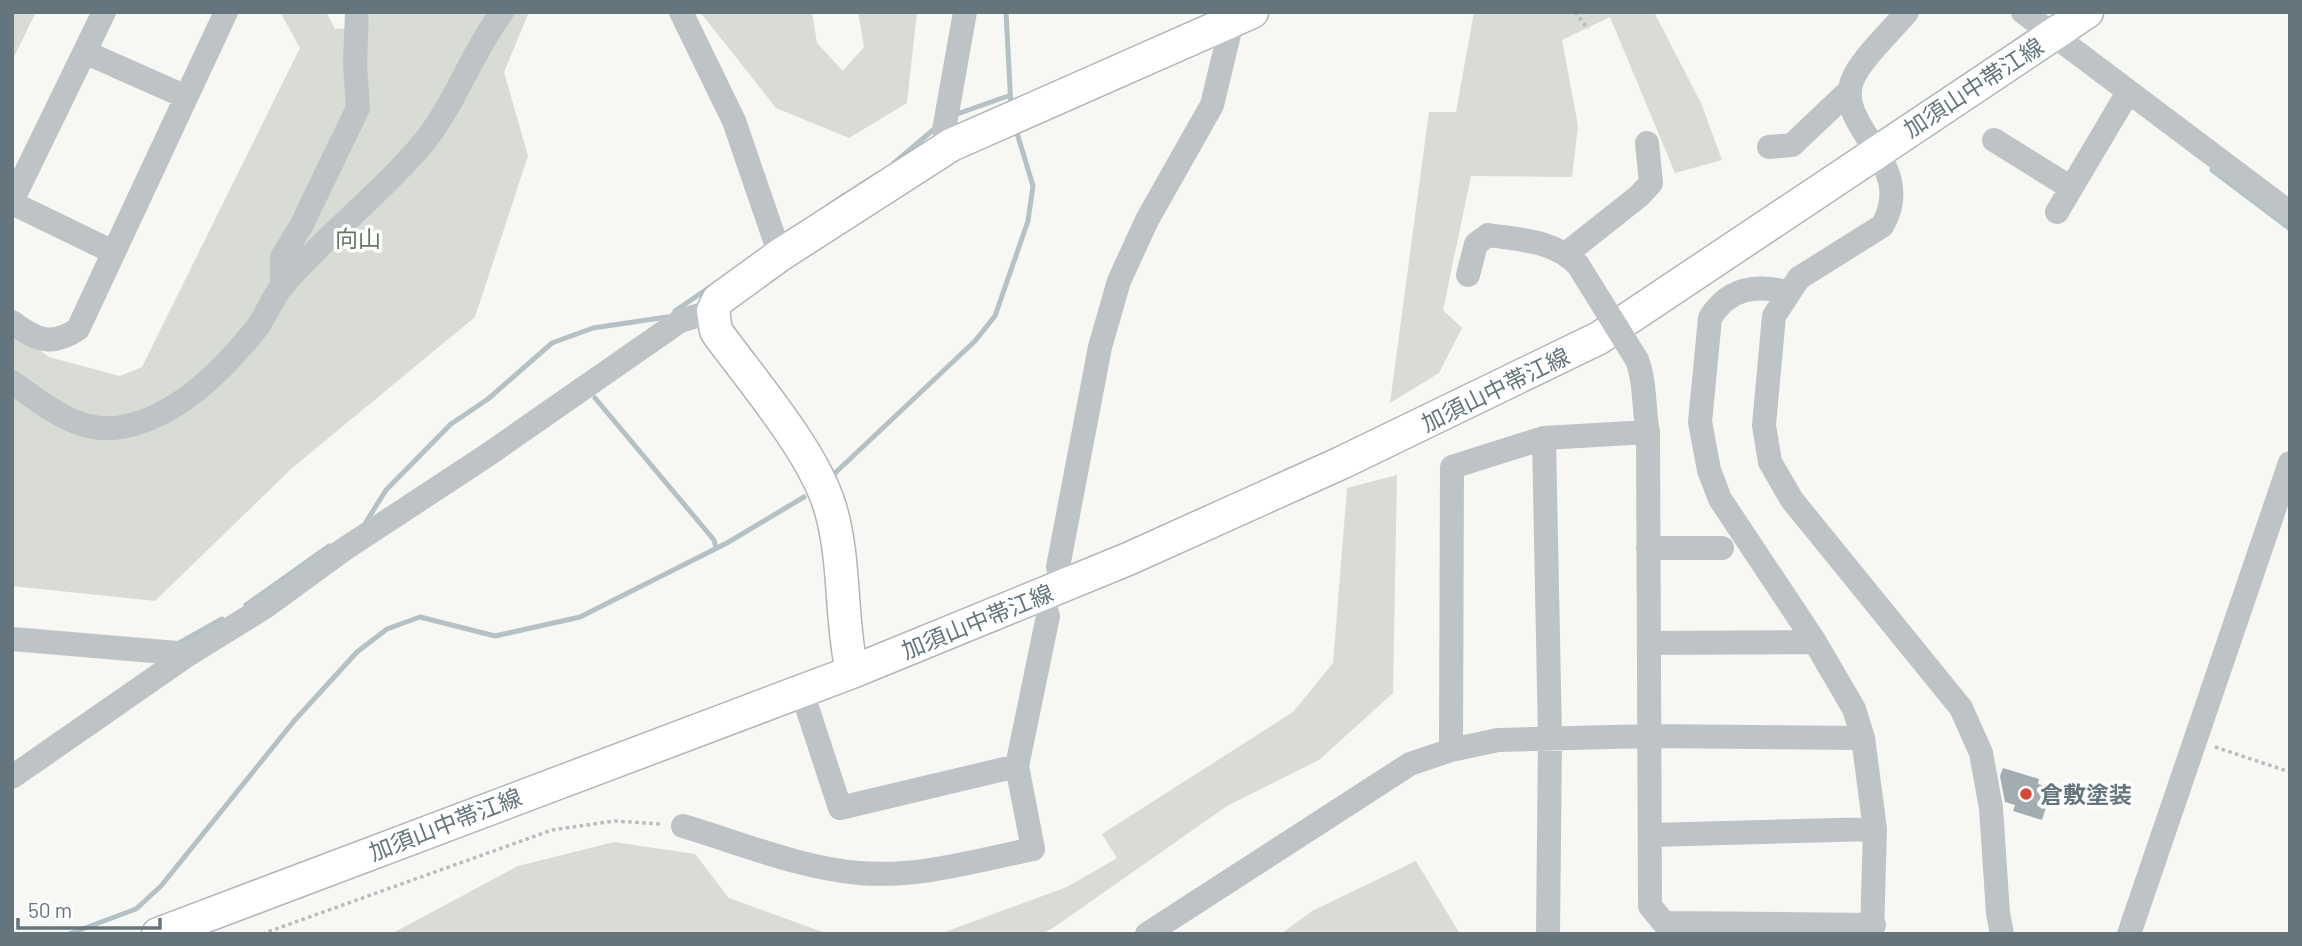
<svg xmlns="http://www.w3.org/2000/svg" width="2302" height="946" viewBox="0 0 2302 946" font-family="Barlow,'Noto Sans JP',sans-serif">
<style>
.green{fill:#d8dcd4}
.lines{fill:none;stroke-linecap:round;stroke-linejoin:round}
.stream{stroke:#b5c2c5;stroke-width:5}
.building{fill:#a3adb1}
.major-casing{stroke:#b0b6b9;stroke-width:35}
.path{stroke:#b9bcbe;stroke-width:3.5;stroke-dasharray:3.5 3.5;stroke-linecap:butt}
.minor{stroke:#bec3c6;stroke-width:24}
.major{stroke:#fff;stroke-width:32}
.minor-bridge{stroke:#bec3c6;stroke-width:24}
.poi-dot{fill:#d84734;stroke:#fff;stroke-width:2.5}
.labels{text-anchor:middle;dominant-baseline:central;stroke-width:7;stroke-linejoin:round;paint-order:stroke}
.street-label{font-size:23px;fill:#64757d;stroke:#fff}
.park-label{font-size:23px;fill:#687663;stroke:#fff}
.poi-label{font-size:23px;font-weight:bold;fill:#64757d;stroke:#fff;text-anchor:start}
</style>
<rect width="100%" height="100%" fill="#f7f7f4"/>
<path class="green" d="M12 12H36L12 61Z
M280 12H326L335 29 368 27 370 12H529L504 72 528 156 475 317 291 469 155 601 12 586V329L49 357 120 376 142 367 300 48Z
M700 12H812L817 43 843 71 864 47 858 12H917L907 103 849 138 776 108Z
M1474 12H1654L1701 103 1722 160 1675 173 1610 17 1562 40 1578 126 1572 177 1471 176 1443 310 1462 328 1439 373 1390 403 1429 112H1456Z
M1397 475 1393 693 1319 760 1227 806 1053 928 1040 934H939L1067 887 1117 858 1102 834 1293 712 1333 663 1347 488Z
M614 842 695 854 729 898 828 934H391L518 866Z
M1416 861 1460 934H1281L1312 911Z"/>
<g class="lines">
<path class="stream" d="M1006 12 1011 107
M957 114 1008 96
M893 164 933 130
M2212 170 2290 229
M831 204 876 175
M675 311 710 287
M595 398 714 540 716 548
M834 474 975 341 995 316 1028 221 1033 186 1017 133
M366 522 386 490 451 424 488 399 552 343 593 328 667 317
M246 605 329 546
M179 643 222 619
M69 934 136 909 161 886 294 721 357 652 387 629 420 617 495 636 580 617 727 543 804 497"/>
</g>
<path class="building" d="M2003 768 2039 779 2038 784 2052 788 2042 820 2013 811 2015 805 2005 802 2000 776Z"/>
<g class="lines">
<g class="major-casing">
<path id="major" d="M852 672C840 618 846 561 830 507 812 449 752 381 716 331L713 311 718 300 780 255 951 145 1252 12
M158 934 852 672 1128 559 1341 463 1599 338 2087 12"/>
</g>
<path class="path" d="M1575 12 1588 29
M2215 747 2290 772
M262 934 552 830 615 821 661 824"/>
<path class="minor" d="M681 12 734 121 780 255
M1907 12C1892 30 1860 60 1852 81 1835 129 1919 164 1882 226L1799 278 1774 316 1764 425 1770 462 1792 500 1961 708 1981 753 1991 808 1998 913 2002 934
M2023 12 2290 213
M87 53 186 97
M1994 140 2071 188
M951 145 944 130 965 12
M1769 147 1792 145 1850 90
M12 201 104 12
M12 203 111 251
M2057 212 2127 94
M1567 253 1639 196 1651 183 1647 143
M1468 275 1476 244 1488 235C1520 240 1554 240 1578 265
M282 286V257L301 226 358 108 355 65 357 12
M1787 292C1755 284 1728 288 1710 318L1700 422 1709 470 1720 499 1815 642 1854 709 1863 738 1875 829 1872 934
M12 322C35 340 52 347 78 329L226 12
M1637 360C1646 383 1643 408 1648 432
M12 382C44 405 79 435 122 427 177 417 222 371 256 329 267 315 272 297 284 284 325 236 378 196 419 148 454 108 470 55 502 12
M1544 438 1550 738 1548 934
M1648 548H1722
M1065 584 1058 567 1100 347 1119 281 1147 220 1212 105 1232 22
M12 639 189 654
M1649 643 1815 642
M801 689 840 808 1017 766 1048 616 1041 596
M1451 750 1452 467 1544 438 1648 432 1650 906 1664 923 1874 925
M12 777 189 654 265 607 343 550 486 456 680 321 713 311
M683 826C740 843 800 868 859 873 918 878 975 861 1033 849L1017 766
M1651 835 1875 829
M1147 934 1410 764 1451 750 1498 740 1649 736 1863 738
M2129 934 2290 463"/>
<use href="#major" class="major"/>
<path class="minor-bridge" d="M1578 265 1637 360"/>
</g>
<circle class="poi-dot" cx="2026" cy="794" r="7"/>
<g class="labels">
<g class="street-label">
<text transform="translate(1973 87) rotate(-33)">加須山中帯江線</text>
<text transform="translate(1495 389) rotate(-26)">加須山中帯江線</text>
<text transform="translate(977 621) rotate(-22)">加須山中帯江線</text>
<text transform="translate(445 824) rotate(-21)">加須山中帯江線</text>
</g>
<g class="park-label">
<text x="358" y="238">向山</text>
</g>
<g class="poi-label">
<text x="2040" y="794">倉敷塗装</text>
</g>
</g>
<rect width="2302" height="946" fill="none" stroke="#64757d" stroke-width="28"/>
<path d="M18 918v10h142v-10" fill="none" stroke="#64757d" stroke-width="3.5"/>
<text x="28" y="918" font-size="21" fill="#64757d" stroke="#ffffff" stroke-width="5" paint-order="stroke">50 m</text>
</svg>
